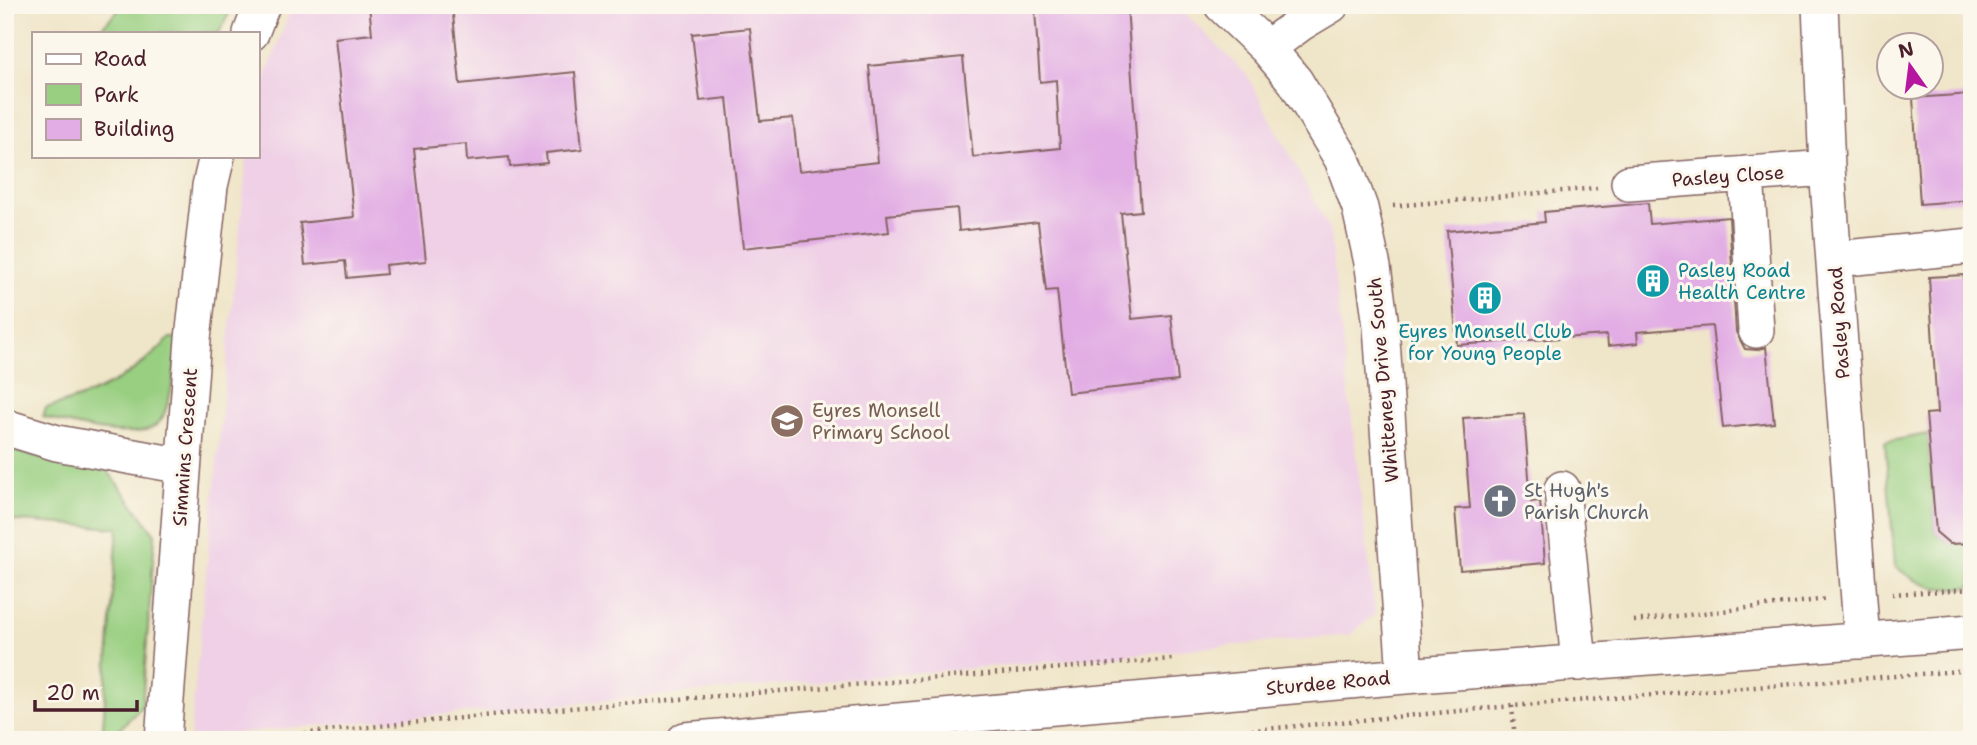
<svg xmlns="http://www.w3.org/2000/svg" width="1977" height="745" viewBox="0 0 1977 745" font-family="'Shantell Sans',sans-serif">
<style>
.built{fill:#efd0e6}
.green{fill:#99cf81;stroke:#727756;stroke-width:2}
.building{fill:#e2ade4}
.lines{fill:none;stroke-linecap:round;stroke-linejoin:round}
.minor-casing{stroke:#846462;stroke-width:38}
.path{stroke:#846462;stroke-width:4.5;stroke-dasharray:2 5;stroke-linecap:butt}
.minor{stroke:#fff;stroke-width:35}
.labels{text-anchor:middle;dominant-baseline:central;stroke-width:6;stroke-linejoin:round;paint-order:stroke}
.street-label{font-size:19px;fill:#4a1f2b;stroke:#fbf7ec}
.culture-label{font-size:19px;fill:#0d838f;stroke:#fbf7ec;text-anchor:start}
.education-label{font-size:19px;fill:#785e54;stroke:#fbf7ec;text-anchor:start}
.worship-label{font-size:19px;fill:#5b616d;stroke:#fbf7ec;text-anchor:start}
</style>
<rect width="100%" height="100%" fill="#fbf7ec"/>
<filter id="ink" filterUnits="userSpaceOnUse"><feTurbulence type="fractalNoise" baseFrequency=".0143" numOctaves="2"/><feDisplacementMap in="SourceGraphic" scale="14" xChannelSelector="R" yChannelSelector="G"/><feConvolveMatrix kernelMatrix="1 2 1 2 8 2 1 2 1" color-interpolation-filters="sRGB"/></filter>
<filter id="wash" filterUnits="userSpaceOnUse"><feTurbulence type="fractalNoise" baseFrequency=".00686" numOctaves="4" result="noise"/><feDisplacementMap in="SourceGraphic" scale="28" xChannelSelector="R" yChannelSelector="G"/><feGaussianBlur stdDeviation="1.57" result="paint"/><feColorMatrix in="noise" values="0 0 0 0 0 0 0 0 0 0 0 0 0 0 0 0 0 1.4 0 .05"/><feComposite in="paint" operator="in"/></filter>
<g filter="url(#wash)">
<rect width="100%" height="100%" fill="#efe5c8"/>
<path class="built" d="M292 5H1173L1183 11 1247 75 1329 228 1375 614 1350 635 190 737 247 156H257V102Z"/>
<path class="green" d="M124 5H233L219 33H96Z
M170 338H179C175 362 173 397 162 418 147 447 67 424 43 417L46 408C97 395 133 377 170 338Z
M1928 434 1936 532 1950 544 1972 543V587C1938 591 1921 588 1895 566L1885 442Z
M5 448C39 458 71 467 107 470L155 534 142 706 109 740H102L118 528 5 520Z"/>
<g id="blocks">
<path class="building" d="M369 5H452L460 84 575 72 582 149 546 153 547 163 510 167 509 157 467 161 466 144 414 149 426 261 385 265 386 274 347 278 345 261 305 265 300 223 354 217 335 38 372 34Z
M1074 5H1127L1141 211 1121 213 1132 319 1171 315 1178 381 1068 393 1057 290 1046 291 1038 222 959 231 957 208 887 215 889 232 743 248 727 98 700 101 692 34 750 28 760 121 793 118 799 171 878 162 869 66 963 57 973 157 1060 148 1056 80 1040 82 1035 10Z
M1972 94V200L1920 204 1913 98Z
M1648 203 1650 224 1729 217 1736 332 1745 349 1758 350 1766 347 1774 423 1723 428 1712 326 1637 332 1638 343 1608 346 1607 335 1457 345 1447 231 1545 222 1544 212Z
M1964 275 1965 305H1972V543L1950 544 1936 532 1926 414 1937 413 1929 277Z
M1524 414 1531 502 1540 501 1545 563 1460 570 1455 509 1470 508 1463 418Z"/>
</g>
</g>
<g filter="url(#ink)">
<use href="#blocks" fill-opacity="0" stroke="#846462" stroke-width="2"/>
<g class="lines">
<g class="minor-casing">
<path id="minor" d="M1222 5 1267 48 1295 81 1342 159 1360 208 1373 267 1381 326 1405 676
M1820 5 1827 168 1862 641
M251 33 262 5
M1267 48 1301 23 1331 5
M1746 174 1756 330
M1629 183 1827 168
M1835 259 1972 246
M5 427 57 443 183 466
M1562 489 1579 663
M163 740 193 339 210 186 217 156
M685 740 1405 676 1972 632"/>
</g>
<path class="path" d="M1393 206 1597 188
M1892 594 1972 589
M1634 621 1827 599
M1512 706 1515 740
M235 740 534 711 1172 659
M1147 740 1512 706 1972 670"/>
<use href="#minor" class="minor"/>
</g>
</g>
<defs>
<g id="building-disc" transform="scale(1.75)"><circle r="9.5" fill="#0f9aa8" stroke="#fbf7ec"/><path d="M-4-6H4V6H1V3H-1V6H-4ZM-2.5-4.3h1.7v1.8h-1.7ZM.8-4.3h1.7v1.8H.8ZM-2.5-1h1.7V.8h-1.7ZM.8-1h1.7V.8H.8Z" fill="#fff"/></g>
<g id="school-disc" transform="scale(1.75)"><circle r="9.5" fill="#8d6e63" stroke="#fbf7ec"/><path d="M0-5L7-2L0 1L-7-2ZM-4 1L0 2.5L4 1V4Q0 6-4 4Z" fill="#fff"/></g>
<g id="church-disc" transform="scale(1.75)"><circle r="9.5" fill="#6b7280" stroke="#fbf7ec"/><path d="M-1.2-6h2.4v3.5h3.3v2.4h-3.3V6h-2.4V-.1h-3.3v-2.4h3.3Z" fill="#fff"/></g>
</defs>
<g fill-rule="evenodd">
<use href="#building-disc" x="1653" y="281"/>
<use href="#building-disc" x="1485" y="298"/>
<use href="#school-disc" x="787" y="421"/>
<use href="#church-disc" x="1500" y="501"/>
</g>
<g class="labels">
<g class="street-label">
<text transform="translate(1728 176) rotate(-4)">Pasley Close</text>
<text transform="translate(1839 323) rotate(-94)">Pasley Road</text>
<text transform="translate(1383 380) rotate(-95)">Whitteney Drive South</text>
<text transform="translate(185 447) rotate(-86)">Simmins Crescent</text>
<text transform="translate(1328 683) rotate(-5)">Sturdee Road</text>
</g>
<g class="culture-label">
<text x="1678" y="270">Pasley Road<tspan x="1678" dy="22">Health Centre</tspan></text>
<text x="1485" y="331" text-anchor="middle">Eyres Monsell Club<tspan x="1485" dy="22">for Young People</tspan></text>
</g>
<g class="education-label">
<text x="812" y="410">Eyres Monsell<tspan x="812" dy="22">Primary School</tspan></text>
</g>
<g class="worship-label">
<text x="1524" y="490">St Hugh's<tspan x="1524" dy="22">Parish Church</tspan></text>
</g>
</g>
<rect width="1977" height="745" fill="none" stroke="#fbf7ec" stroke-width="28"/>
<rect x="32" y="32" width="228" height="126" fill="#fbf7ec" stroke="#b4a19f" stroke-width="2"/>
<rect x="46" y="54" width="35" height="10" fill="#ffffff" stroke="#b4a19f" stroke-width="2"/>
<text x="94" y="66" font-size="21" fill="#4a1f2b">Road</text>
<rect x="46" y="84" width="35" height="21" fill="#99cf81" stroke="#b4a19f" stroke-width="2"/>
<text x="94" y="102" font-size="21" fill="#4a1f2b">Park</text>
<rect x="46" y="119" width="35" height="21" fill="#e2ade4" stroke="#b4a19f" stroke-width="2"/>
<text x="94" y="136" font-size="21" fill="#4a1f2b">Building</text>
<g transform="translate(1910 66) rotate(346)"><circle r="33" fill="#fbf7ec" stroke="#b4a19f" stroke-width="2"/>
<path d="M0-5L12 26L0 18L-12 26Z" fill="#b5179e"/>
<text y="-10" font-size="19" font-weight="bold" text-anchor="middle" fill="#4a1f2b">N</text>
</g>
<path d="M35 700v10h102v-10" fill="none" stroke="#4a1f2b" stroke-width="3.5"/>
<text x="46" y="700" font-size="21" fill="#4a1f2b" stroke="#fbf7ec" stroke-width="5" paint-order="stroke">20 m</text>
</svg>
